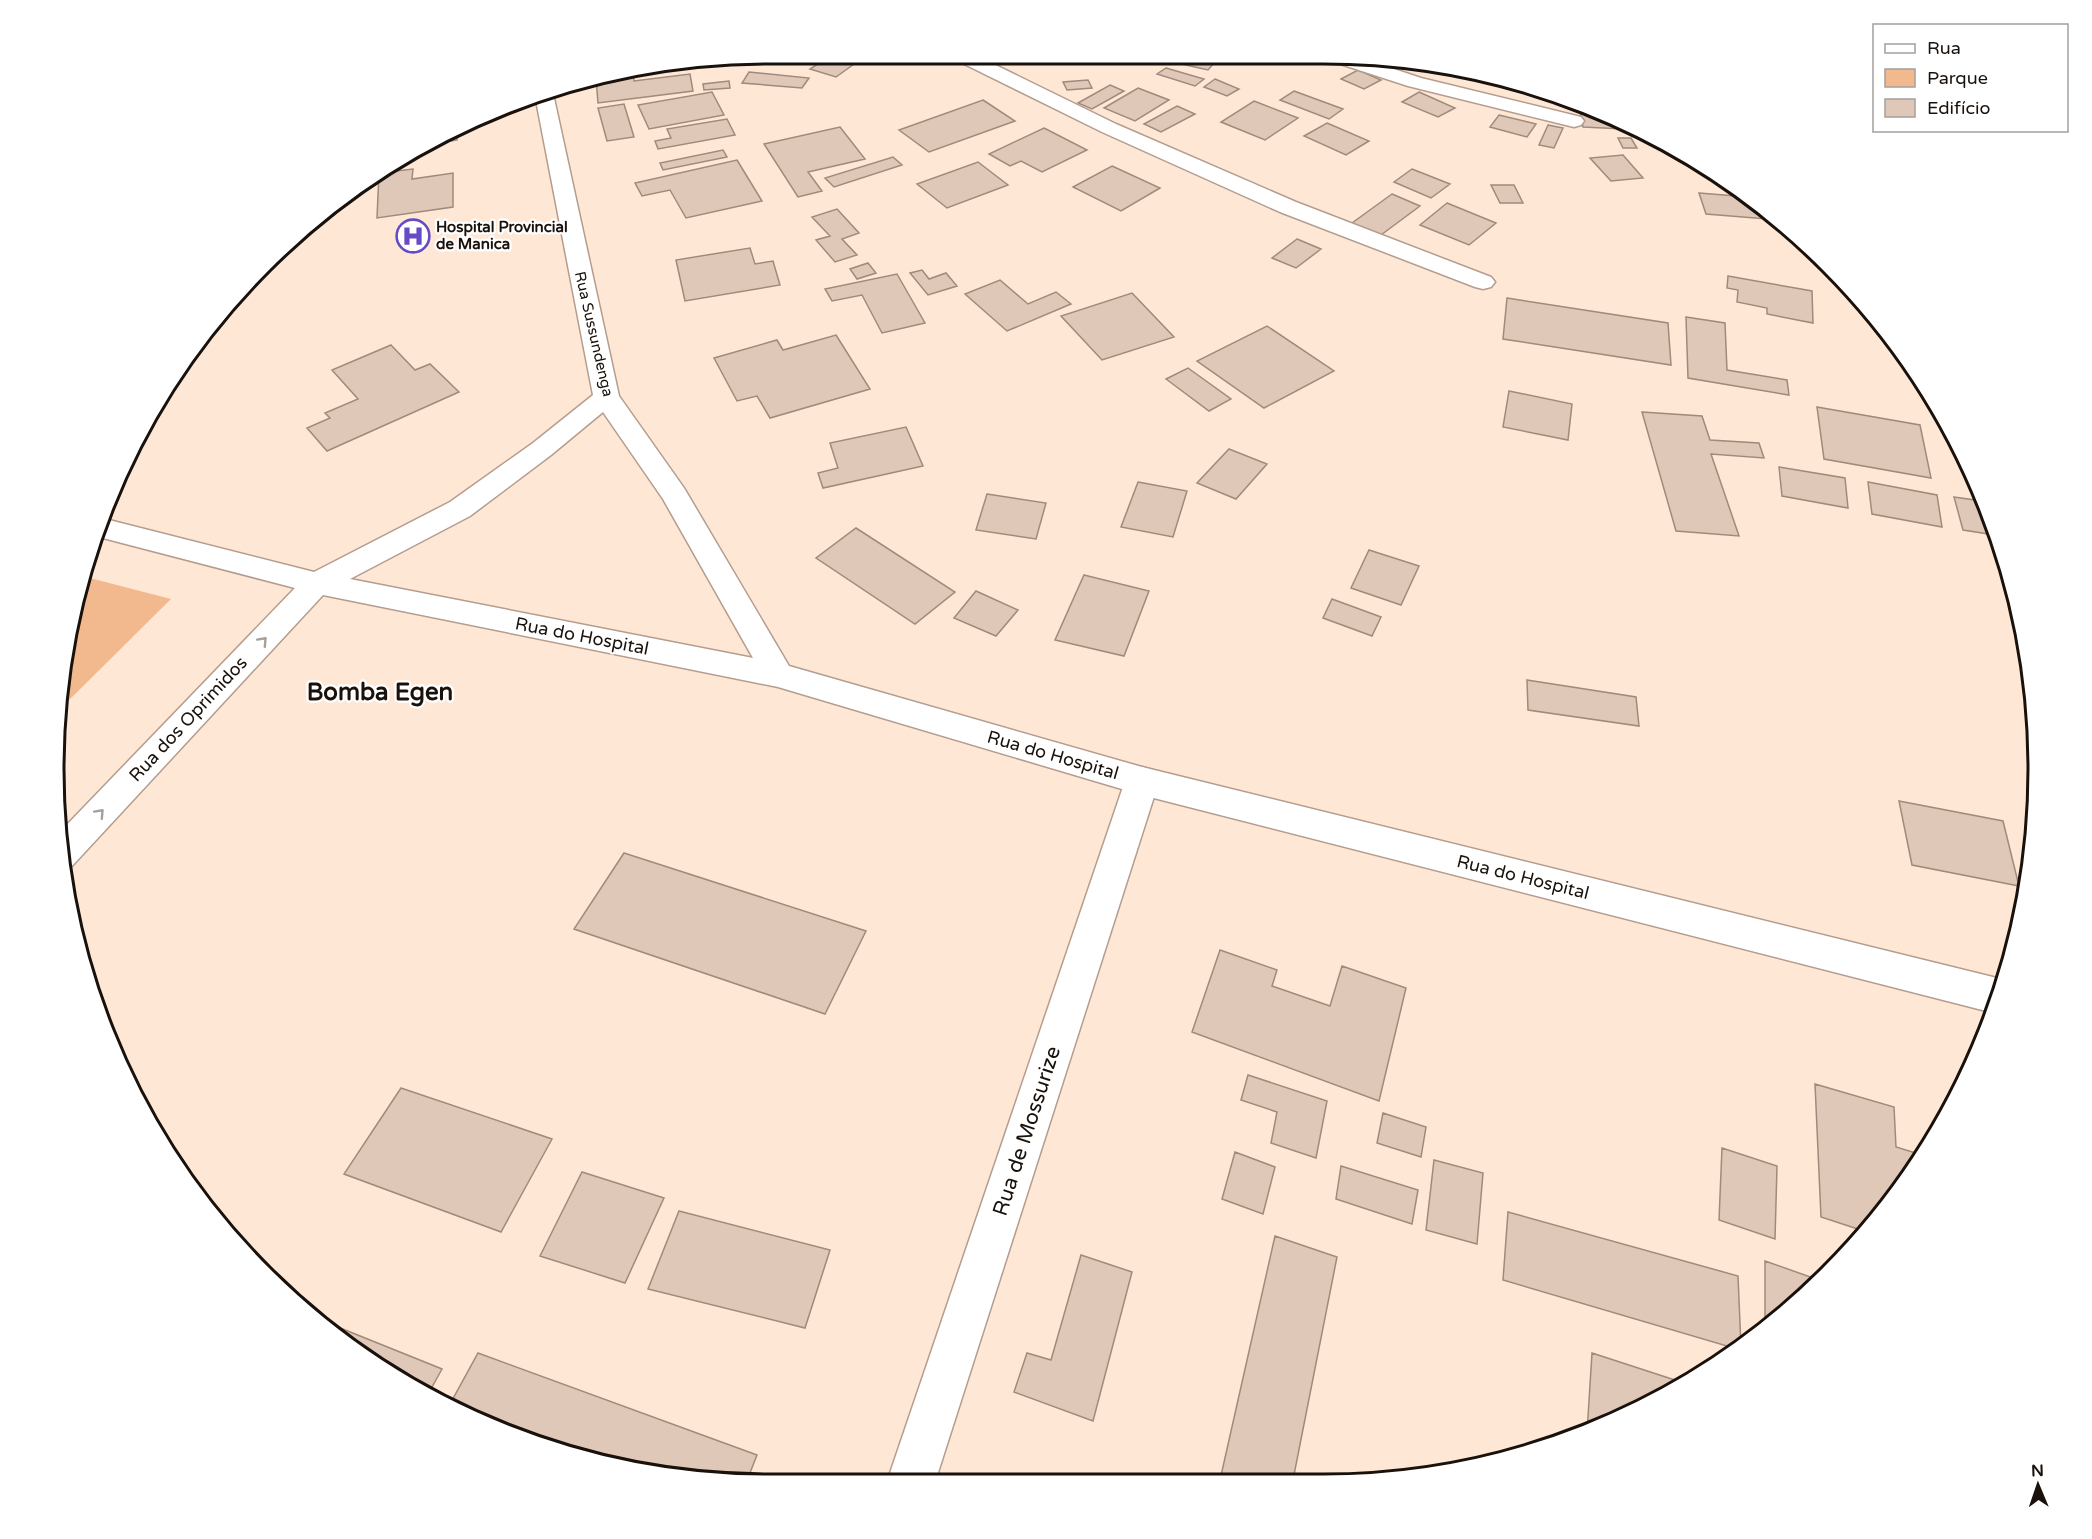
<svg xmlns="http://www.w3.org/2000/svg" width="2092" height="1539" viewBox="0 0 2092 1539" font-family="'Varela Round',sans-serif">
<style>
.green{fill:#f2b98f}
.building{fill:#e0c8b8;stroke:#a08a7b;stroke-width:1.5}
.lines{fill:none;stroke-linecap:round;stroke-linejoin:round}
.lane-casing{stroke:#b49d8e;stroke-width:3}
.street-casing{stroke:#b49d8e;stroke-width:3}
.lane{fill:#fff;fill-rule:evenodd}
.street{fill:#fff;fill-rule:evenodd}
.oneway{stroke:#a3a09d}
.labels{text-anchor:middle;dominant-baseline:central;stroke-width:4.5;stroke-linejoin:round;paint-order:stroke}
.far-poi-label{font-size:15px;font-weight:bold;fill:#19110b;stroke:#fff;text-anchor:start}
.far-street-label{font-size:15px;fill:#19110b;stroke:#fff}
.street-label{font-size:18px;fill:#19110b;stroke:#fff}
.near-street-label{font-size:21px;fill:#19110b;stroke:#fff}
.district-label{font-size:24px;font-weight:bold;fill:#19110b;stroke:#fff}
.rim{fill:none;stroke:#19110b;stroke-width:3}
</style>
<rect width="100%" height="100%" fill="#ffe7d6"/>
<path class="green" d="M86 577 171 599 60 709 68 630Z"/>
<path class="building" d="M774 54V61L750 63V57Z
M833 54H868L836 77 810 69Z
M1006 55H1034L1019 61Z
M1158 55H1184L1215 62 1208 70 1155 58Z
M1166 68 1204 79 1195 86 1157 74Z
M1358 70 1381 80 1364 89 1341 79Z
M749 72 809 78 802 88 742 83Z
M633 74 634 81 690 74 693 91 598 103 596 78Z
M1215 79 1239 89 1227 96 1204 87Z
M1088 80 1092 88 1067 90 1063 82Z
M729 81 730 88 704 90 703 84Z
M1110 85 1124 91 1092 109 1078 103Z
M1138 88 1169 100 1135 121 1104 108Z
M1294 91 1343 109 1329 119 1280 100Z
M712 92 724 115 649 129 638 105Z
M1419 92 1455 108 1438 117 1402 102Z
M983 100 1015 121 929 152 899 130Z
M1254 101 1298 118 1265 140 1221 122Z
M624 104 634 137 607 141 598 108Z
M1177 106 1195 114 1161 132 1144 124Z
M1580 111 1605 113 1620 121 1623 129 1583 127Z
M1499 115 1536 124 1527 137 1490 127Z
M727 119 735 135 658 149 655 141 671 138 667 129Z
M1327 123 1369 141 1346 155 1304 136Z
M1548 125 1563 128 1554 148 1539 145Z
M840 127 865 159 808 172 822 191 798 197 764 144Z
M1044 128 1087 150 1042 172 1021 161 1010 166 989 154Z
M456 129 457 140 428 145Z
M1618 138H1631L1637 148H1623Z
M723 150 727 157 663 170 660 163Z
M1623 155 1643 178 1611 181 1590 158Z
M893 157 902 165 834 187 825 178Z
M737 160 762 201 686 218 670 190 642 196 635 183Z
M978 162 1008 185 947 208 917 184Z
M1112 166 1160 188 1121 211 1073 187Z
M413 169 412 179 453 173V207L377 218 379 173Z
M1412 169 1450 184 1431 198 1394 182Z
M1491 185H1514L1523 203H1500Z
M1699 193 1749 197 1779 220 1706 214Z
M1392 194 1420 206 1381 235 1352 223Z
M1447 203 1496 223 1469 245 1420 225Z
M837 209 859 233 842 239 857 255 835 262 816 240 830 236 812 217Z
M1297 239 1321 249 1296 268 1272 258Z
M750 248 755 264 773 261 780 285 685 301 676 260Z
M868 263 876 273 857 279 850 269Z
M922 270 929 279 946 273 957 286 928 295 910 273Z
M897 274 925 323 882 333 862 295 832 301 825 289Z
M1728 276 1812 291 1813 323 1767 314V308L1737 302 1738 290 1727 288Z
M1000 280 1028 304 1056 292 1071 304 1007 331 965 294Z
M1132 293 1174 337 1102 360 1061 316Z
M1507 298 1668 323 1671 365 1503 339Z
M1686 317 1725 323 1727 370 1787 380 1789 395 1688 378Z
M1267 326 1334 371 1264 408 1197 361Z
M836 335 870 389 770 418 757 396 737 401 714 358 777 340 783 350Z
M391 345 415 370 430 364 459 392 327 451 307 428 330 418 325 413 358 399 332 370Z
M1188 368 1231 399 1209 411 1166 379Z
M1509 391 1572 404 1568 440 1503 427Z
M1817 407 1920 425 1931 478 1824 459Z
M1642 412 1702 416 1710 440 1759 443 1764 458 1711 454 1739 536 1676 531Z
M906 427 923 466 823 488 818 473 838 468 830 443Z
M1229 449 1267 464 1236 499 1197 483Z
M1779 467 1845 478 1848 508 1782 496Z
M1138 482 1187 491 1173 537 1121 527Z
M1868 482 1937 495 1942 527 1872 514Z
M987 494 1046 503 1036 539 976 530Z
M1954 497 1982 501 1995 535 1963 530Z
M856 528 955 592 915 624 816 558Z
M1369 550 1419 566 1401 605 1351 588Z
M1084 575 1149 591 1124 656 1055 640Z
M976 591 1018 610 996 636 954 618Z
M1332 599 1381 617 1372 636 1323 618Z
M1527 680 1636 697 1639 726 1528 710Z
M1899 801 2003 821 2019 886 1912 865Z
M624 853 866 931 825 1014 574 929Z
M1220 950 1277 970 1272 986 1330 1006 1342 966 1406 988 1379 1101 1192 1032Z
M1248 1075 1327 1101 1316 1158 1271 1143 1277 1112 1241 1100Z
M1815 1084 1894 1107 1896 1147 1922 1155 1867 1232 1821 1217Z
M401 1088 552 1139 501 1232 344 1174Z
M1383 1113 1426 1127 1421 1157 1377 1143Z
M1722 1148 1777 1166 1775 1239 1719 1220Z
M1235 1152 1275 1167 1263 1214 1222 1199Z
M1434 1160 1483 1173 1477 1244 1426 1230Z
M1341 1166 1418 1190 1412 1224 1336 1199Z
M582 1172 664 1198 625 1283 540 1256Z
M679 1211 830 1250 805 1328 648 1289Z
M1508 1212 1738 1276 1741 1347 1737 1349 1503 1280Z
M1275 1236 1337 1257 1293 1480H1220Z
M1081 1255 1132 1272 1093 1421 1014 1392 1027 1353 1051 1360Z
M1765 1261 1819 1280 1765 1331Z
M308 1315 442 1369 427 1396 412 1389Z
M478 1353 757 1455 746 1483H722L540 1447 449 1406Z
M1592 1353 1681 1382 1597 1430 1587 1433Z"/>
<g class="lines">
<g class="lane-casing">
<path id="lane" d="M1142 767 1154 771 1159 781 935 1482H887L1125 781 1130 771Z"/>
</g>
<g class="street-casing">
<path id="street" d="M950 54 975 55 1116 124 1296 202 1491 277 1495 282 1491 287 1483 289 1475 287 1280 212 1102 132 952 58Z
M1323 55H1352L1421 78 1581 117 1584 121 1581 125 1574 127 1408 86 1325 59Z
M552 89 619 396 684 488 789 666 1142 767 2001 979 2004 981 1994 1013 1142 795 778 687 323 595 72 866 62 869 58 834 295 588 99 537 105 519 314 572 450 502 533 443 593 395 535 95ZM603 412 663 499 753 658 350 579 470 516 551 455Z"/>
</g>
<use href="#lane" class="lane"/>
<use href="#street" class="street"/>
</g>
<defs><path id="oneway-chevron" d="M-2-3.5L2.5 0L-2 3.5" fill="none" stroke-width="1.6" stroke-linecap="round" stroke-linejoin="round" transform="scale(1.5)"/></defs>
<g class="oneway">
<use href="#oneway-chevron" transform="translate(263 641) rotate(-47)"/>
<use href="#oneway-chevron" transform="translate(100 813) rotate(-47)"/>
</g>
<defs>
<g id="hospital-ring" transform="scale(1.725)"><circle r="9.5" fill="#fff" stroke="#654bc4" stroke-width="1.5"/><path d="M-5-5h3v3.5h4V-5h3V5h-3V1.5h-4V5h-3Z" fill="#654bc4"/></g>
</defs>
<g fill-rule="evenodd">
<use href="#hospital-ring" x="413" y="236"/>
</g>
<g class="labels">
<g class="far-poi-label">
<text x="436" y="227">Hospital Provincial<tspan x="436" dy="17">de Manica</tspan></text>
</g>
<g class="far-street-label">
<text transform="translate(594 334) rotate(77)">Rua Sussundenga</text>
</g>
<g class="street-label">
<text transform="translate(582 636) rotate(11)">Rua do Hospital</text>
<text transform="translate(188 719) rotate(-47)">Rua dos Oprimidos</text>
<text transform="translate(1053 755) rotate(16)">Rua do Hospital</text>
<text transform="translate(1523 877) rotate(14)">Rua do Hospital</text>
</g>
<g class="near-street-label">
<text transform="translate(1027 1131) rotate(-72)">Rua de Mossurize</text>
</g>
<g class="district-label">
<text x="380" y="692">Bomba Egen</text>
</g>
</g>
<path d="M0 0H2092V1539H0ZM769 64H1323A705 705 0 0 1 2028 769V769A705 705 0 0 1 1323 1474H769A705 705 0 0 1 64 769V769A705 705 0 0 1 769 64Z" fill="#fff" fill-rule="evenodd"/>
<path class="rim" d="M769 64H1323A705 705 0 0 1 2028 769V769A705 705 0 0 1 1323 1474H769A705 705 0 0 1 64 769V769A705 705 0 0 1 769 64Z"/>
<rect x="1873" y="24" width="195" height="108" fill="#ffffff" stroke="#a3a09d" stroke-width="1.5"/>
<rect x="1885" y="44" width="30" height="9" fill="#ffffff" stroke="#a3a09d" stroke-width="1.5"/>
<text x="1927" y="54" font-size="18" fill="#19110b">Rua</text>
<rect x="1885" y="69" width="30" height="18" fill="#f2b98f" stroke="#a3a09d" stroke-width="1.5"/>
<text x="1927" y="84" font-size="18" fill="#19110b">Parque</text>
<rect x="1885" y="99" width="30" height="18" fill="#e0c8b8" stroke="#a3a09d" stroke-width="1.5"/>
<text x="1927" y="114" font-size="18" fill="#19110b">Edifício</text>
<g transform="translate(2038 1485) rotate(358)" stroke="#ffffff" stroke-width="4.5" paint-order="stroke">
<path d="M0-4.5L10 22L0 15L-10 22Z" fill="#19110b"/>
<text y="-9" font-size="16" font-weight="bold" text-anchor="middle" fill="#19110b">N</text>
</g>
</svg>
